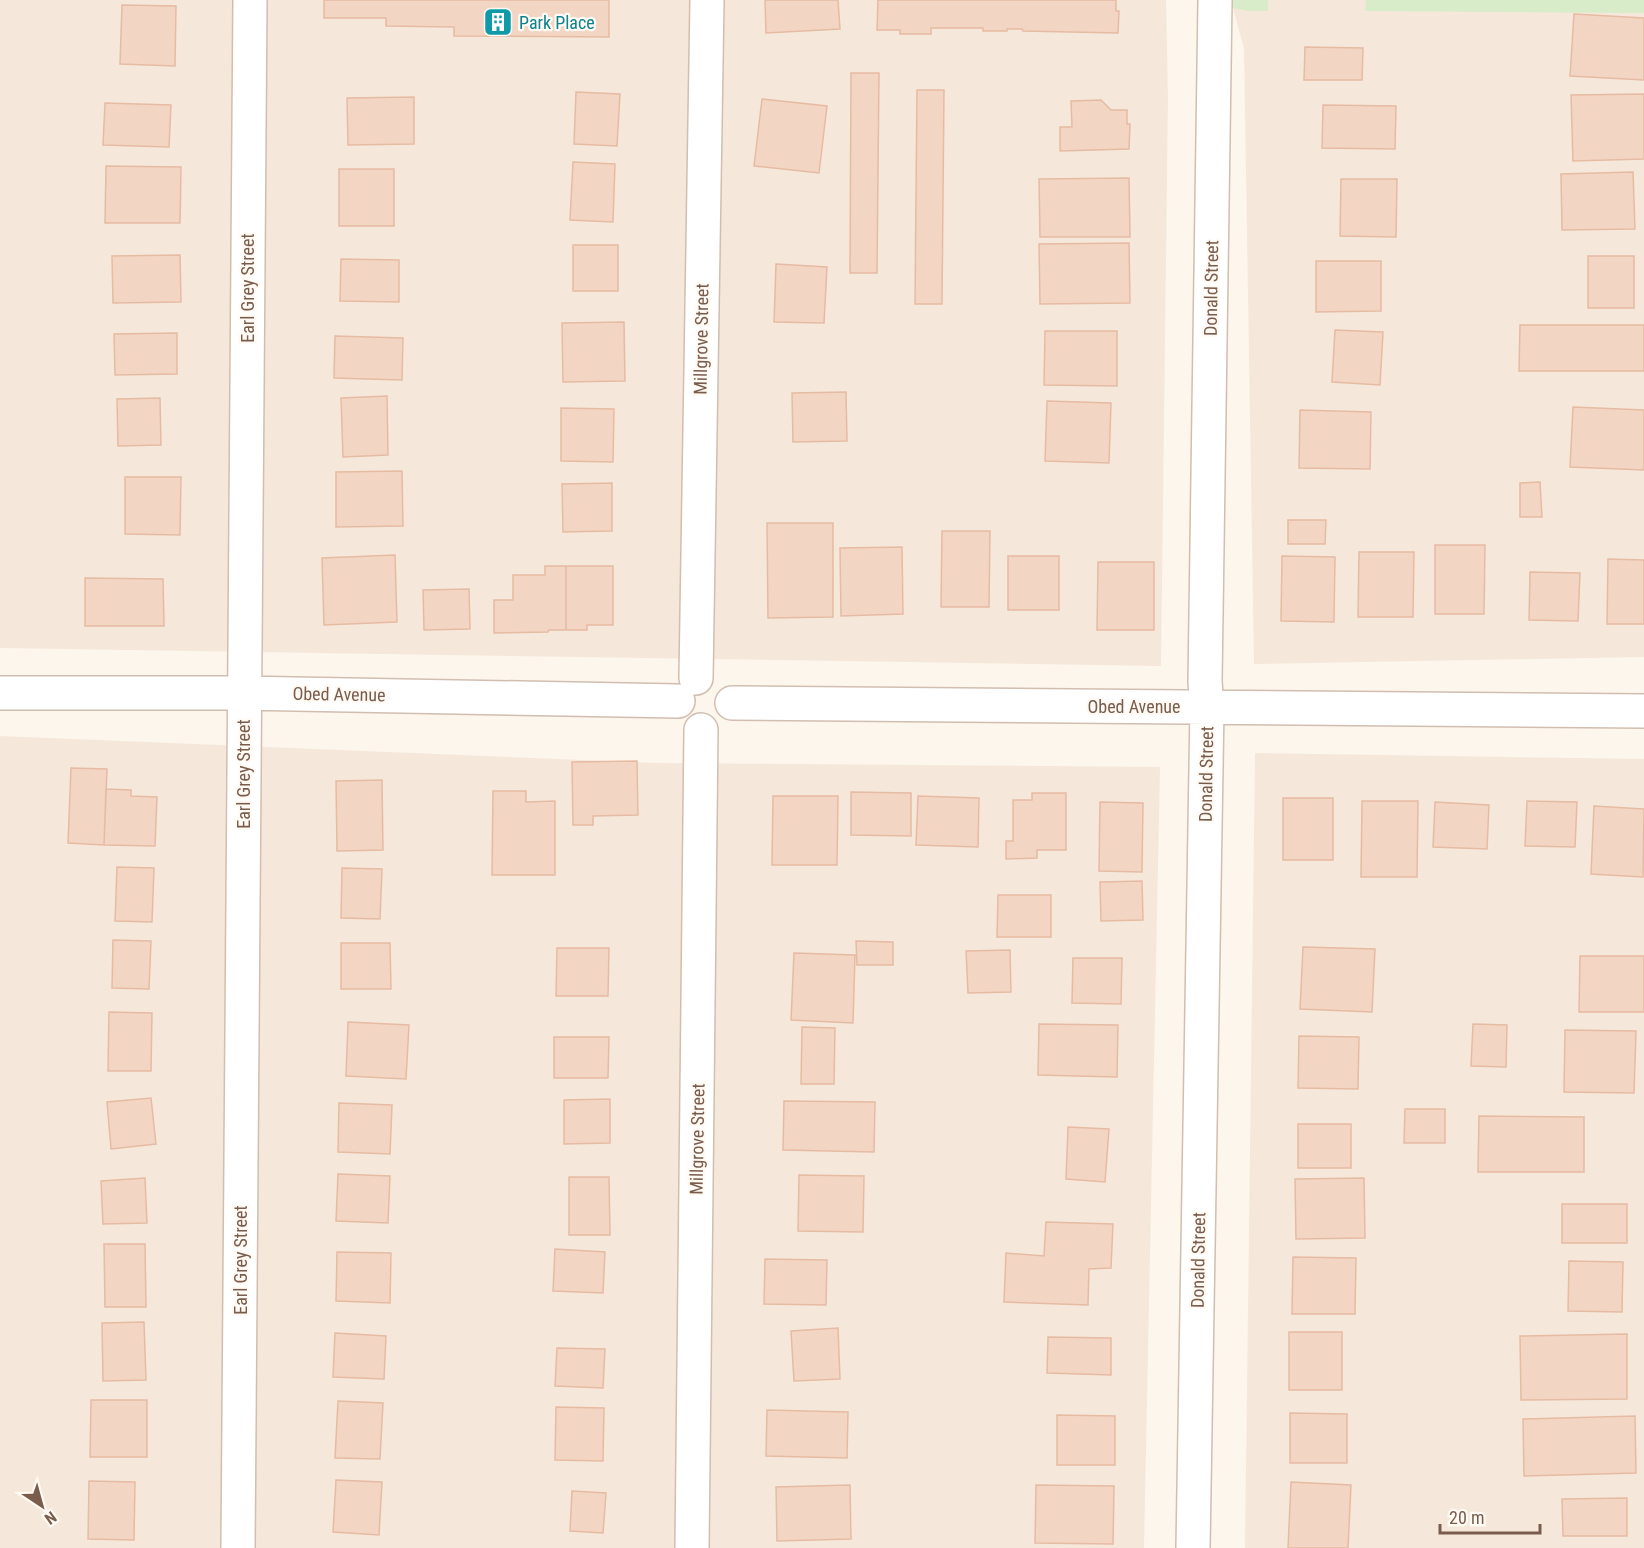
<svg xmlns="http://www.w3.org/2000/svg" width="1644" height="1548" viewBox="0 0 1644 1548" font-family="'Roboto Condensed',sans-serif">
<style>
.residential{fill:#f5e8da}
.green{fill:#d8ecc9}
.building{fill:#f3d5c3;stroke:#e6bba3;stroke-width:1.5}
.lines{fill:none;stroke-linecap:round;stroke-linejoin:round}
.minor-casing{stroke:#d1beb0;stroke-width:36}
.minor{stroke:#fff;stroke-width:33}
.labels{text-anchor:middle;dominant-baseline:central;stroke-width:4.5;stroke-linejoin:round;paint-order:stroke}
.culture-label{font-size:18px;fill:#0d838f;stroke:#fffaf3;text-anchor:start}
.street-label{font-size:18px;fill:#7a5c4d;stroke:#fffaf3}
</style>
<rect width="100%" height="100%" fill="#fdf6ec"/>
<path class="residential" d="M0 0H1166L1168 98 1161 666 0 648Z
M1233 0H1644V657L1254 664 1244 49 1233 8Z
M0 736 656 763 1160 767 1144 1548H0Z
M1255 753 1644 759V1548H1245Z"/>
<path class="green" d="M1233 0H1268V11H1248L1233 8Z
M1366 0H1644V13L1365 11Z"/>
<path class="building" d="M324 0H609V37L454 36V27L386 26V18H324Z
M765 0H838L840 29 766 33Z
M878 0H1116V11H1119L1118 33 1023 31 1022 29H1007V31H983V28H931V34H900V30H877Z
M122 5 176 6 175 66 120 64Z
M1574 14 1644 18V80L1570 76Z
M1305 47 1363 48 1362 80H1304Z
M851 73H879L877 273H850Z
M917 90H944L942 304H915Z
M576 92 620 94 617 146 574 144Z
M1644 94V159L1573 161 1571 95Z
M414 97V144L348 145 347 98Z
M762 99 827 106 819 173 754 166Z
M1101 100 1111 110H1127V124H1130L1129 149 1060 151V127H1072L1071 101Z
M105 103 171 105 169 147 103 145Z
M1323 105 1396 106 1395 149 1322 148Z
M573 162 615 164 613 222 570 220Z
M106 166 181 167 180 223H105Z
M339 169H394V226H339Z
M1633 172 1635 229 1562 230 1561 174Z
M1129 178 1130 237H1040L1039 179Z
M1341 179H1397L1396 237 1340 236Z
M1129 243 1130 303 1040 304 1039 244Z
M573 245H618V291H573Z
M180 255 181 302 113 303 112 256Z
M1588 256H1634V308H1588Z
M341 259 399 260V302L340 301Z
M1316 261H1381V311L1316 312Z
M776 264 827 267 824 323 774 322Z
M624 322 625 381 563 382 562 323Z
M1520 325H1644V371H1519Z
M1335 330 1383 332 1380 385 1332 382Z
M1045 331H1117V386L1044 385Z
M177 333V374L115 375 114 334Z
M335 336 403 338 402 380 334 378Z
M846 392 847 441 793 442 792 393Z
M387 396 388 455 343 457 341 398Z
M160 398 161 445 118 446 117 399Z
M1047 401 1111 403 1109 463 1045 461Z
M1573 407 1644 410V470L1570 467Z
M561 408 614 409 613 462 561 461Z
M1300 410 1371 412 1370 469 1299 468Z
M402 471 403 526 336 527V472Z
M125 477H181L180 535 125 534Z
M1540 482 1542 517H1520V483Z
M612 483V531L563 532 562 484Z
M1288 520H1326L1325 544H1288Z
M767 523H833V617L768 618Z
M942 531H990L989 607H941Z
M1435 545H1485L1484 614H1435Z
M902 547 903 614 841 616 840 548Z
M1359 552H1414L1413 617H1358Z
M395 555 397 622 324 625 322 558Z
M1008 556H1059V610H1008Z
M1282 556 1335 557 1334 622 1281 621Z
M1608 559 1644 560V624H1607Z
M1098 562H1154V630H1097Z
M545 566H566V630H549L548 632 494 633V600H513V575H545Z
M566 566H613V625H587V630H566Z
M1530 572 1580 573 1578 621 1529 620Z
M85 578 163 579 164 626H85Z
M469 589 470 629 424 630 423 590Z
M637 761 638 815 593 816V825H573L572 762Z
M71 768 107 769 104 845 68 843Z
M382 780 383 850 337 851 336 781Z
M106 789 131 790V796L157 797 155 846 104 845Z
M493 791H526V802L555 801V875H492Z
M851 792 911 793V836L851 835Z
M1032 793H1066V850H1037V858L1006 859V841H1013V800H1032Z
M773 796H838L837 865H772Z
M918 796 979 798 978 847 916 845Z
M1283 798H1333V860H1283Z
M1362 801H1418L1417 877H1361Z
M1527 801 1577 802 1575 847 1525 846Z
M1100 802 1143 803 1142 872 1099 871Z
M1435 802 1489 805 1487 849 1433 847Z
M1594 806 1644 809 1643 877 1591 874Z
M117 867 154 868 152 922 115 921Z
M342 868 382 869 380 919 341 918Z
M1142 881 1143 920 1101 921 1100 882Z
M998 895H1051V937H997Z
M113 940 151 941 149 989 112 988Z
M856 941 893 942V965H857Z
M341 943H390L391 989H341Z
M1303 947 1375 949 1372 1012 1300 1009Z
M557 948H609L608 996H556Z
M1010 950 1011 992 968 993 966 951Z
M794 953 855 955 853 1023 791 1020Z
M1580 956H1644V1012H1579Z
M1073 958H1122L1121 1004 1072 1003Z
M109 1012 152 1013 151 1071H108Z
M348 1022 409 1025 406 1079 346 1076Z
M1039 1024 1118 1025 1117 1077 1038 1075Z
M1473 1024 1507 1025 1506 1067 1471 1066Z
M802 1027 835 1028 834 1084H801Z
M1565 1030 1636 1031 1634 1093 1564 1092Z
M1299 1036 1359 1037 1358 1089 1298 1088Z
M554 1037H609L608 1078H554Z
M151 1098 156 1144 111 1149 107 1102Z
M610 1099V1143L564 1144V1100Z
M784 1101 875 1102 874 1152 783 1150Z
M339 1103 392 1105 390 1154 338 1152Z
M1405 1109H1445V1143H1404Z
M1479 1116 1584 1117V1172H1478Z
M1298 1124H1351V1168H1298Z
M1068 1127 1109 1129 1105 1182 1066 1179Z
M338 1174 390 1176 388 1223 336 1221Z
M799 1175 864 1176 863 1232 798 1231Z
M569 1177H609L610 1235H569Z
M145 1178 147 1223 103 1224 101 1181Z
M1364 1178 1365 1238 1296 1239 1295 1179Z
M1562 1204H1627V1243H1562Z
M1046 1222 1113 1224 1111 1268 1089 1269 1088 1305 1004 1302 1006 1253 1044 1256Z
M104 1244H145L146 1307H105Z
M555 1249 605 1252 603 1293 553 1291Z
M337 1252 391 1253 390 1303 336 1301Z
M1293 1257 1356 1258 1355 1314H1292Z
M765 1259 827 1260 826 1305 764 1304Z
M1569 1261 1623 1262 1622 1312 1568 1311Z
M144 1322 146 1380 103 1381 102 1323Z
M838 1328 840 1379 794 1381 791 1331Z
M1289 1332H1342V1390H1289Z
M335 1333 386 1336 384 1379 333 1377Z
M1627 1334V1399L1521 1400 1520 1336Z
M1048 1337 1111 1338V1375L1047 1373Z
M557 1348 605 1349 603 1388 555 1386Z
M91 1400H147V1457H90Z
M338 1401 383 1403 380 1459 335 1458Z
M556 1407 604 1408 603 1461 555 1460Z
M767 1410 848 1412 847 1458 766 1456Z
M1290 1413 1347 1414V1463H1290Z
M1057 1415 1115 1416V1465H1057Z
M1635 1416 1636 1473 1524 1476 1523 1419Z
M336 1480 382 1482 379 1535 333 1532Z
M89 1481 135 1482 134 1540 88 1539Z
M1291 1482 1351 1485 1348 1548H1288Z
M850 1485 851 1539 777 1541 776 1487Z
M1036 1485 1114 1486 1113 1544 1035 1543Z
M572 1491 606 1493 603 1533 570 1531Z
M1627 1498V1536H1563L1562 1499Z"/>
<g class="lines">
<g class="minor-casing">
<path id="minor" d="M696 678 707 0
M0 693H243L678 701
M732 703 1644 711
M238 1548 250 0
M692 1548 701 730
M1193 1548 1207 707 1205 682 1215 0"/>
</g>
<use href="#minor" class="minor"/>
</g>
<defs>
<g id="building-square" transform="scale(1.5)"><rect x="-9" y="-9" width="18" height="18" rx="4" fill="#0f9aa8" stroke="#fffaf3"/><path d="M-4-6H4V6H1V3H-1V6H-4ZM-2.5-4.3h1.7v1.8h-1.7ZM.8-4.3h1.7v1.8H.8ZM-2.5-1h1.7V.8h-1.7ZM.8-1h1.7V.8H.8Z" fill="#fff"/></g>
</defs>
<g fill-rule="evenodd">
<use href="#building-square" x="498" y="22"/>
</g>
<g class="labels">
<g class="culture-label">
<text x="519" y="22">Park Place</text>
</g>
<g class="street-label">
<text transform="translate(247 288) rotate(-90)">Earl Grey Street</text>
<text transform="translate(1211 288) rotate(-89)">Donald Street</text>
<text transform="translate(701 339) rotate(-89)">Millgrove Street</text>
<text transform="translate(339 694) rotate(1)">Obed Avenue</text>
<text x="1134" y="706">Obed Avenue</text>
<text transform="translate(243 774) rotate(-90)">Earl Grey Street</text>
<text transform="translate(1206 774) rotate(-89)">Donald Street</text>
<text transform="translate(697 1139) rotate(-89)">Millgrove Street</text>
<text transform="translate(240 1260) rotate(-90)">Earl Grey Street</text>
<text transform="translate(1198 1260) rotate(-89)">Donald Street</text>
</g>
</g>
<g transform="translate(42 1506) rotate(144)" stroke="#fffaf3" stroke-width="4.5" paint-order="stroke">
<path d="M0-4.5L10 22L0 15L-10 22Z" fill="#7a5c4d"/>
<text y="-9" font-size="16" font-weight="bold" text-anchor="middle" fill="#7a5c4d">N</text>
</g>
<path d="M1440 1524v9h100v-9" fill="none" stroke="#7a5c4d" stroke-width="3"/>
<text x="1449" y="1524" font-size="18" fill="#7a5c4d" stroke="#fffaf3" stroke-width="4.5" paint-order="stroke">20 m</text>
</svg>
